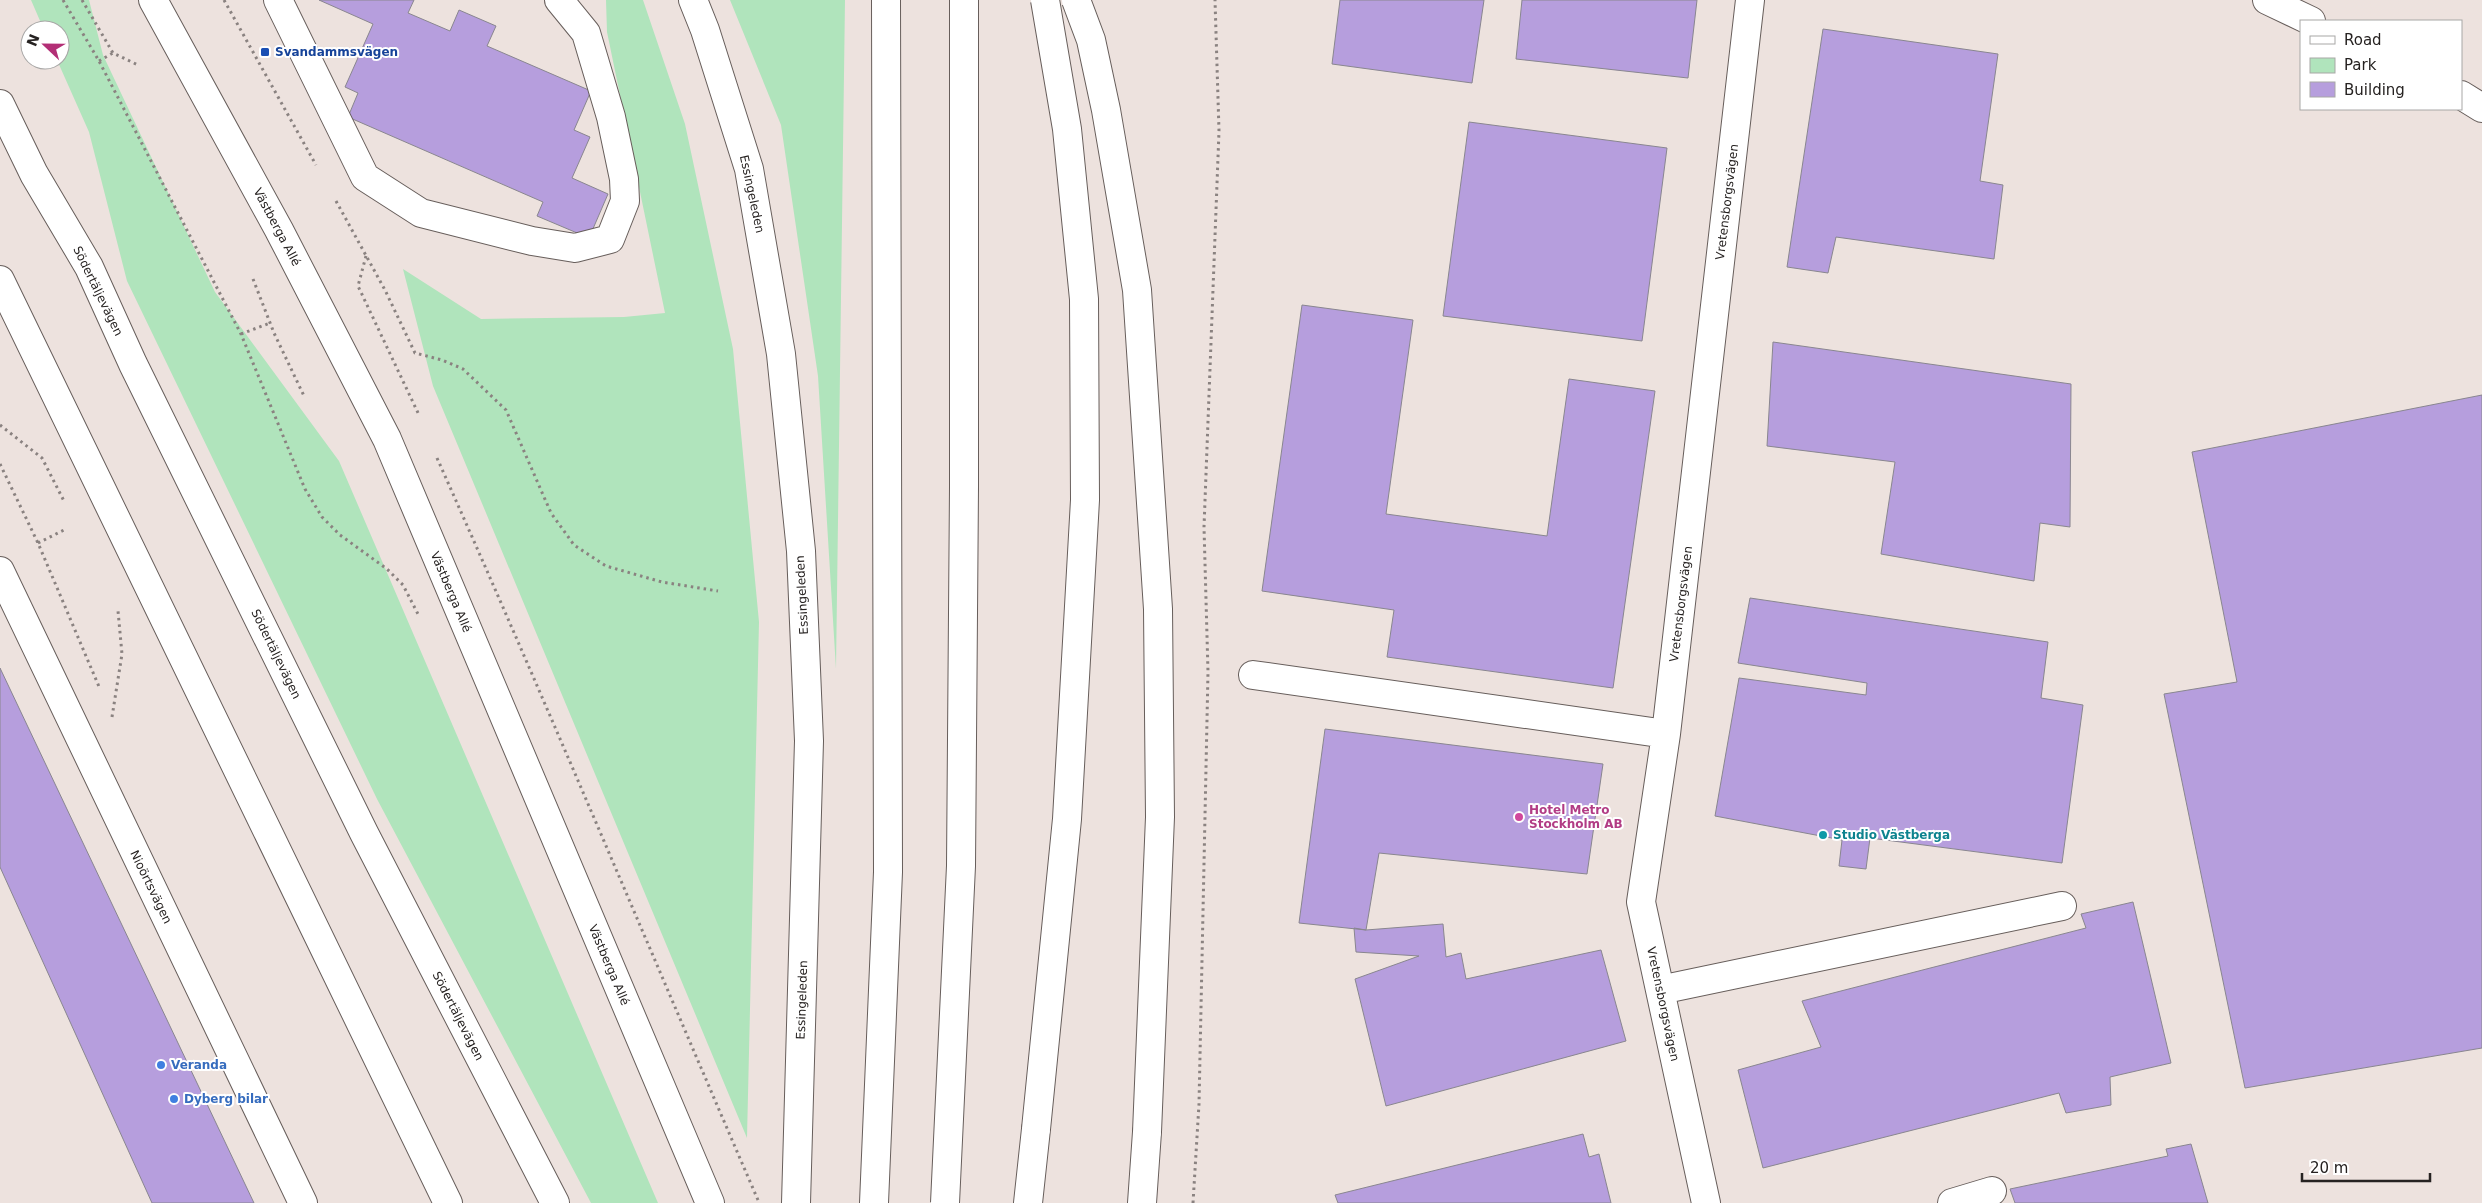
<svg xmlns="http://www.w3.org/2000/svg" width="2482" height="1203" viewBox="0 0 2482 1203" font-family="'DejaVu Sans',sans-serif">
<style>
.green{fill:#b0e4bc}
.building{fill:#b69edd;stroke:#89868f}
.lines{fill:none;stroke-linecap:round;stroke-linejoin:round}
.minor-casing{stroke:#675e5b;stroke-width:30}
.major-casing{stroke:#675e5b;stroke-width:30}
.highway-casing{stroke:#675e5b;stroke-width:30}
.path{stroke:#8a8280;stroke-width:3;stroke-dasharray:2.5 4;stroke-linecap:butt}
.minor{stroke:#fff;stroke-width:28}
.major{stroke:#fff;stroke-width:28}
.highway{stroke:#fff;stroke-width:28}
.highway-bridge-casing{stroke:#675e5b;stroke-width:30;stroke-linecap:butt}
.highway-bridge{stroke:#fff;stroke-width:28}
.transit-dot{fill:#1a4fb4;stroke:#fff;stroke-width:2}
.hotel-dot{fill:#d1479c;stroke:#fff;stroke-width:2}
.culture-dot{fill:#0f9aa8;stroke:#fff;stroke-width:2}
.shop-dot{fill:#3f7fe0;stroke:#fff;stroke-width:2}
.labels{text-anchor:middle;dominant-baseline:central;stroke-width:4;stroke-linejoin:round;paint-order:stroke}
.transit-label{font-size:12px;font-weight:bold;fill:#164399;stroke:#fff;text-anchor:start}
.street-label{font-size:12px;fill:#262221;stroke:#fff}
.hotel-label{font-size:12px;font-weight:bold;fill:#b23c85;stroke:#fff;text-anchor:start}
.culture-label{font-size:12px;font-weight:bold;fill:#0d838f;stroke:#fff;text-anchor:start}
.shop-label{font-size:12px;font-weight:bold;fill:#366cbe;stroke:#fff;text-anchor:start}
</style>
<rect width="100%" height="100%" fill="#ede2de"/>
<path class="green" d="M31 0H89L103 55 215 292 339 461 658 1203H591L377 799 127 281 89 132 57 60H60V30H44Z
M606 0H643L685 124 733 349 759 622 747 1138 433 386 403 269 481 319 624 317 665 313 607 32Z
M730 0H845L836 669 818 376 781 125Z"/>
<path class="building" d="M319 0H414L408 13 450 31 459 10 496 26 487 46 591 91 574 130 590 137 572 178 608 194 589 238 537 216 543 202 348 117 358 93 345 87 373 24Z
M1340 0H1484L1472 83 1332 64Z
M1522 0H1697L1688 78 1516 59Z
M1823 29 1998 54 1980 181 2003 185 1994 259 1836 237 1828 273 1787 267Z
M1469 122 1667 148 1642 341 1443 316Z
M1302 305 1413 320 1386 514 1547 536 1569 379 1655 391 1613 688 1387 657 1394 610 1262 591Z
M1773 342 2071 384 2070 527 2040 523 2034 581 1881 554 1895 462 1767 446Z
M2482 395V1048L2245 1088 2164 694 2237 682 2192 452Z
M1750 598 2048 642 2041 698 2083 705 2062 863 1870 838 1866 869 1839 866 1842 840 1715 816 1739 678 1866 695 1867 683 1738 663Z
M0 668 121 923 254 1203H152L0 867Z
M1325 729 1603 764 1587 874 1379 853 1366 930 1299 923Z
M2133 902 2171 1063 2110 1077 2111 1105 2066 1113 2059 1093 1763 1168 1738 1070 1821 1047 1802 1001 2086 928 2081 914Z
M1443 924 1446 957 1461 953 1466 979 1601 950 1626 1041 1386 1106 1355 979 1419 956 1356 952 1354 928 1366 930Z
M1583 1134 1589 1157 1599 1154 1611 1203H1338L1335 1195Z
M2191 1144 2208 1203H2015L2010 1189 2168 1156 2166 1149Z"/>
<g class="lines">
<g class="minor-casing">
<path id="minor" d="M153 0 279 230 387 439 710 1203
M278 0 365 177 421 213 532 241 575 248 610 239 625 201 624 179 611 117 586 33 559 0
M2267 0 2311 21
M2461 95 2482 108
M0 571 303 1203
M1253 675 1666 734
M1660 990 2062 906
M1706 1203 1641 902 1666 734 1750 0
M1952 1203 1992 1191"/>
</g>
<g class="major-casing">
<path id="major" d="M0 104 34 174 89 267 133 364 364 833 555 1203
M0 280 448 1203"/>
</g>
<g class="highway-casing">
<path id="highway" d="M693 0 705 30 749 169 781 354 801 551 809 741 796 1203
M964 0V487
M874 1203 888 872 886 0
M1028 1203 1036 1129
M1142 1203 1147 1132"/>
</g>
<path class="path" d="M63 0 99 61 241 334 305 489 322 517 340 535 387 569 403 585 419 616
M82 0 113 53 138 65
M224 0 316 165
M99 61 113 53
M336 201 385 290 415 353 442 360 463 369 506 410 551 513 574 545 606 566 662 582 718 591
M366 256 358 286 419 415
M253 279 274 333 304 396
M241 334 270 323
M0 425 42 458 65 503
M437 458C547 704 651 953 758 1200
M0 464 38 543 100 689
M38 543 66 529
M112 717 122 654 118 611
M1193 1203 1199 1104 1208 672 1204 527 1219 131 1215 0"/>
<use href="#minor" class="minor"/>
<use href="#major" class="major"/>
<use href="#highway" class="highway"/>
<g class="highway-bridge-casing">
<path id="highway-bridge" d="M1076 0 1091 40 1106 110 1137 290 1158 609 1160 817 1147 1132
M1036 1129 1067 819 1085 500 1084 299 1067 129 1045 0
M945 1203 961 866 964 487"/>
</g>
<use href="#highway-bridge" class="highway-bridge"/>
</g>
<rect class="transit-dot" x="260" y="47" width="10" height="10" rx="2.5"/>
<circle class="hotel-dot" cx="1519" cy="817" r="5"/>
<circle class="culture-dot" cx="1823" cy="835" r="5"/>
<g class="shop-dot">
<circle cx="161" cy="1065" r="5"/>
<circle cx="174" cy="1099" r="5"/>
</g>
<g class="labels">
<g class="transit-label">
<text x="275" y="52">Svandammsvägen</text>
</g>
<g class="street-label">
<text transform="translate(752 194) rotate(78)">Essingeleden</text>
<text transform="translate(1727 202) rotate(-83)">Vretensborgsvägen</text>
<text transform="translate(277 227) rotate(62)">Västberga Allé</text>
<text transform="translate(98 291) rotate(64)">Södertäljevägen</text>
<text transform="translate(451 592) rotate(67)">Västberga Allé</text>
<text transform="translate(802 595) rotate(-93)">Essingeleden</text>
<text transform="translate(1681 604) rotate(-83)">Vretensborgsvägen</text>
<text transform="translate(276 654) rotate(64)">Södertäljevägen</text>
<text transform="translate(151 887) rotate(64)">Nioörtsvägen</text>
<text transform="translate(609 965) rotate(67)">Västberga Allé</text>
<text transform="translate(802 1000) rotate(-88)">Essingeleden</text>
<text transform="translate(1663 1004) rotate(78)">Vretensborgsvägen</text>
<text transform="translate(458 1016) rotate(63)">Södertäljevägen</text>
</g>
<g class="hotel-label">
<text x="1529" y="810">Hotel Metro<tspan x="1529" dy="14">Stockholm AB</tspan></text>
</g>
<g class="culture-label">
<text x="1833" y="835">Studio Västberga</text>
</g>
<g class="shop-label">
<text x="171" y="1065">Veranda</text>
<text x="184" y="1099">Dyberg bilar</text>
</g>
</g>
<rect x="2300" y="20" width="162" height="90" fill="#ffffff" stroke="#a8a7a6"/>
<rect x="2310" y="36" width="25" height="8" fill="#ffffff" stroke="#a8a7a6"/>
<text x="2344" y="45" font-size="15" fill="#262221">Road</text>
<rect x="2310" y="58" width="25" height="15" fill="#b0e4bc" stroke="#a8a7a6"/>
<text x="2344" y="70" font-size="15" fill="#262221">Park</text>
<rect x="2310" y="82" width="25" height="15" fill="#b69edd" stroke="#a8a7a6"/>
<text x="2344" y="95" font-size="15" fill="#262221">Building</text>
<g transform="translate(45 45) rotate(292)"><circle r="24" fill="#ffffff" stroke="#a8a7a6"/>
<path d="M0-4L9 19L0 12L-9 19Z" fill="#b32f76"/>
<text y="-8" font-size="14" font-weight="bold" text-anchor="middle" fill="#262221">N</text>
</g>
<path d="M2302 1173v8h128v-8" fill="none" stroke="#262221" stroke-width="2.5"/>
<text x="2310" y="1173" font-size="15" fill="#262221" stroke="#ffffff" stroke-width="4" paint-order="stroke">20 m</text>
</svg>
